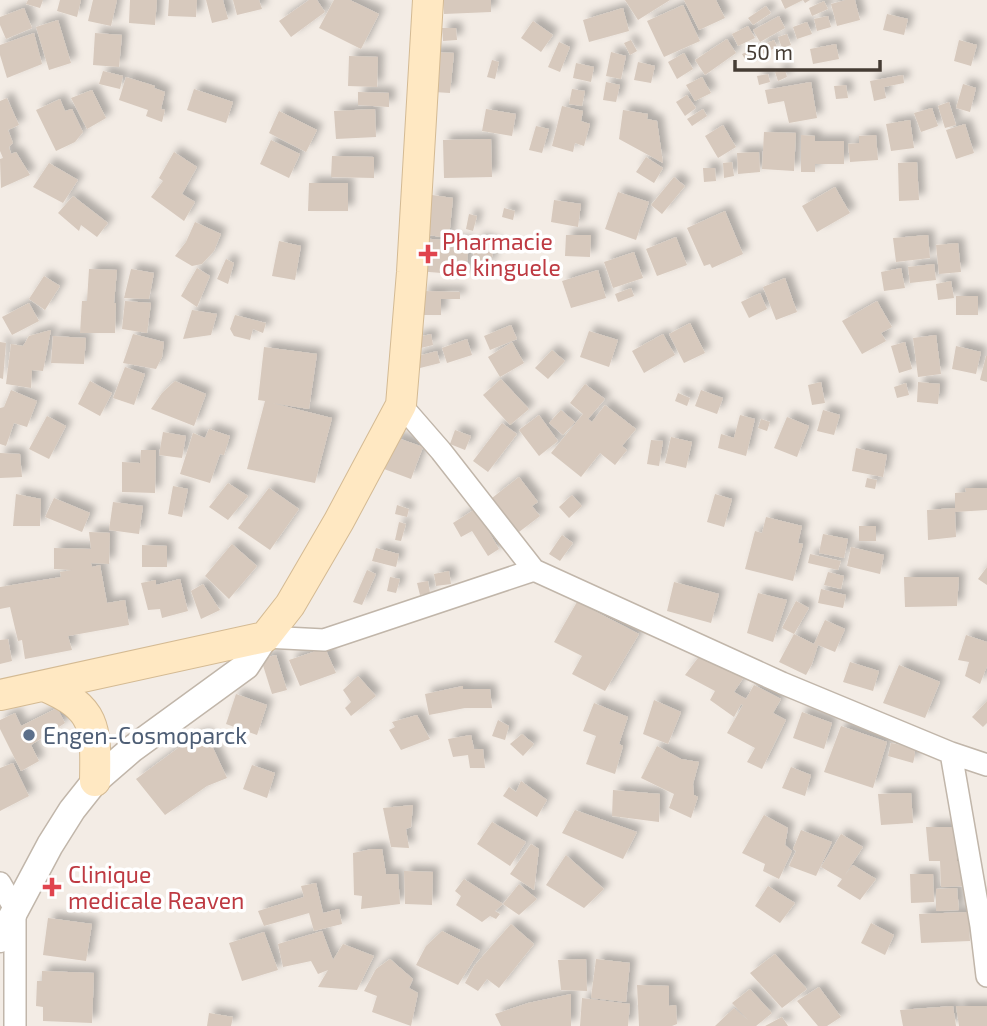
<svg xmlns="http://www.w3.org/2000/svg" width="987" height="1026" viewBox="0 0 987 1026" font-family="'Exo 2',sans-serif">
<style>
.building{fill:#d7c9bd;filter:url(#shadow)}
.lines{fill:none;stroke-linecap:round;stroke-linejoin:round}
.minor-casing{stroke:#c1b6aa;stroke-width:24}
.tertiary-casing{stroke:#c1b6aa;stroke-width:29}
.secondary-casing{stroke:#d4ba93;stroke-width:32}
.minor{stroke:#fff;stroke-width:21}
.tertiary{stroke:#fff;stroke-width:26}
.secondary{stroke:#ffe8c2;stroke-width:30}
.health-dot{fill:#e0444e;stroke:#fff;stroke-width:2.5}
.service-dot{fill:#5c6f8a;stroke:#fff;stroke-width:2.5}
.labels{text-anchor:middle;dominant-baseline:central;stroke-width:7;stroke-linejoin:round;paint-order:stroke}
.health-label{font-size:23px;fill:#be3a42;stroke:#fff;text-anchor:start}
.service-label{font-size:23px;fill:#4e5e75;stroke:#fff;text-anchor:start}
</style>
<defs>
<filter id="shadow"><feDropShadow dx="6" dy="-6" stdDeviation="3.5" flood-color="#0004"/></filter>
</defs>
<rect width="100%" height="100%" fill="#f3ece5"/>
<path class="building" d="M28 0H43L40 8 26 4Z
M60 0H81L77 17 57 11Z
M93 0H117L111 26 88 21Z
M130 0H157L155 25 129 23Z
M169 0H197L196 17 168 16Z
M206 0H223L228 19 212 23Z
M233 0H259L262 9 237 15Z
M309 0H317L325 12 291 37 279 21Z
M334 0H350L379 14 361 49 319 28Z
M443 0H491V12L444 14Z
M625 0H670L638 20Z
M684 0H716L725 18 699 30Z
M781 0H810L805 3 803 0 785 9Z
M846 0H855L860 20 837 26 831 4Z
M824 1 828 9 812 16 809 8Z
M683 5 700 41 664 57 647 21Z
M766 6 771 13 753 25 748 18Z
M24 8 32 28 6 39 0 25V17Z
M623 8 629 31 589 42 583 20Z
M887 14 908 19 904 35 883 30Z
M779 16 785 28 760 42 753 30Z
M828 16 831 27 817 31 814 19Z
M58 20 71 63 49 70 36 27Z
M533 21 553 35 541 52 521 38Z
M807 22 812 34 797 39 793 27Z
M748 26 755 38 738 46 732 34Z
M442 28H456L457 40 443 41Z
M34 33 42 64 7 78 0 55V45Z
M95 33 122 35 119 67 93 65Z
M787 34 791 45 782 48 778 37Z
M727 39 736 53 705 75 695 60Z
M631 40 637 51 630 55 624 43Z
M774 40 777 47 762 54 758 47Z
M959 40 977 45 971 66 954 61Z
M559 42 570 47 560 72 548 67Z
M836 44 839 59 813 64 810 49Z
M753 49 757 56 746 61 742 54Z
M431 52 454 53 450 93 434 92Z
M611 52 626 56 621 79 606 76Z
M684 53 693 69 677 79 668 62Z
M349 56 378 57 377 87 348 86Z
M492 60 499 62 495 79 487 77Z
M638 62 655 66 651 83 634 80Z
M576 63 594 67 591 82 573 78Z
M785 69 787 77 778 81 775 72Z
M103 71 123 76 120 89 99 84Z
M768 74 770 82 759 85 757 76Z
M903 75 904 83 884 87 886 98 874 101 870 81Z
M126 77 155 86 154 88 165 92 161 109 165 110 162 122 146 116 148 110 119 100Z
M702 77 711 93 695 101 686 85Z
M606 82 620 85 616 102 603 100Z
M811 82 817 118 789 123 784 101 768 104 765 90Z
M963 84 976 88 970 112 956 108Z
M846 85 848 98 836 99 834 86Z
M194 89 233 102 226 123 187 110Z
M572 89 585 91 582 106 569 104Z
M92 90 106 118 87 129 71 98Z
M358 92 389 93V107L358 105Z
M687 95 696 108 685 116 676 102Z
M7 98 19 125 8 130 13 143 9 147 11 154 16 152 30 175 1 188 0 159 3 158 0 151V101Z
M60 99 65 111 72 109 83 132 75 142 56 151 36 110Z
M949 102 956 125 945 128 938 106Z
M562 106 583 111 581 121 590 124 584 146 575 143 573 152 552 146Z
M932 108 938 126 921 132 914 113Z
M375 109 376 137 336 139 334 111Z
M486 109 516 114 512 136 482 131Z
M703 109 707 116 692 126 687 119Z
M623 110 648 114 647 119 657 121 663 163 619 139Z
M279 111 317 130 306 152 269 133Z
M910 120 914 148 891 151 886 124Z
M965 124 974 153 956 159 946 130Z
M723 125 736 147 718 158 705 136Z
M536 126 549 129 542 153 529 150Z
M764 132 796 133 794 171 762 169Z
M801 135 815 136V141H844V164H815V172H801Z
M876 135 878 160 850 162 848 144 859 143V136Z
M491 139 492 177 444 178 443 140Z
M271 140 300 154 289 178 260 164Z
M174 152 197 167 182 194 195 202 184 221 151 197 163 181 159 178Z
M759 152 760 172 738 174 737 153Z
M332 156 374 157V178L331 177Z
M646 157 663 168 654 183 636 172Z
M732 162 734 176 724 178 723 163Z
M917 162 919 200 899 201 898 163Z
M49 163 78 180 63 203 33 187Z
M703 168H715L716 181 704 182Z
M674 177 685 186 662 214 651 205Z
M309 183H348V211H308Z
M835 187 850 213 817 232 802 206Z
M618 192 649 202 636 240 605 229Z
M432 195 453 198 449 238 428 235Z
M73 196 108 223 97 237 81 225 79 231 58 213Z
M554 200 581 204 578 227 551 222Z
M504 208 515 211 513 220 502 217Z
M725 211 743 254 712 268 710 264 704 266 687 228Z
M469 214 477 216 473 231 466 229Z
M195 222 221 234 214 251 202 264 192 266 175 256 186 242Z
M566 235H591L590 257 565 256Z
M928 235 930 258 896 262 893 238Z
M676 237 687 265 657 276 646 249Z
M419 238 469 242 466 275 417 271Z
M478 238 496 244 489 266 472 261Z
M279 241 301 246 295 280 272 276Z
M958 243 961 272 939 274 936 245Z
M634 252 643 278 613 288 604 262Z
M226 259 234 263 228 284 217 279Z
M934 264 936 280 910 283 908 267Z
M197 268 210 276 197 307 181 296Z
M901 268 905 288 884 291 881 272Z
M89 269 117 270 114 303H116L115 333H80L82 301H87Z
M131 269 154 273 149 299 124 298Z
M598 270 606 298 571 308 562 281Z
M44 276 60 286 45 310 29 299Z
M785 278 797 312 776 320 763 287Z
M951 281 954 298 938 300 936 284Z
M631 288 634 296 618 302 615 294Z
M423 291 460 292V299H441V315H424Z
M760 293 767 309 749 318 741 302Z
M956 296H978V315H956Z
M125 301 151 303 147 333 122 329Z
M877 301 892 327 881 333 886 341 862 354 842 321Z
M29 303 39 321 12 335 2 317Z
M192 310 217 314 211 335 183 339Z
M235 315 266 323 263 333 253 329 250 340 234 336 230 329Z
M690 323 705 353 684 363 669 334Z
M511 325 517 339 490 350 484 336Z
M51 330 43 371 32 370 31 388 6 384 11 344 23 346 29 336Z
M589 331 618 340 609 367 580 357Z
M133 334 164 342 162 357 156 369 123 363Z
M431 334 433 345 417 349 414 338Z
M663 334 675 355 644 373 632 351Z
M936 335 941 374 918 377 913 338Z
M53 336 86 338 84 364 51 363Z
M467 339 472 355 447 363 442 348Z
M0 342 6 343 3 379 0 378Z
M512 342 524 363 500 377 488 357Z
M905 342 912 369 899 373 891 346Z
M956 346 981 352 976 374 952 369Z
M264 347 317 354 309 409 272 403 332 418 315 483 247 469 265 401 258 400Z
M552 350 565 361 548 379 535 368Z
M437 351 440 363 416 369 414 357Z
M986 356H987V382L980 380Z
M125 367 145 374 134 405 113 398Z
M501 379 529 409 510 425 483 395Z
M90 381 112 393 100 416 78 404Z
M175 381 206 394 194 426 151 409 162 393Z
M821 382 825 403 812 405 808 385Z
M918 382 940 384 938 404 917 402Z
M906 383 909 395 897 398 894 387Z
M585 384 605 399 588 419 592 422 605 405 636 429 622 446 627 450 615 465 600 453 581 477 551 453 583 414 570 403Z
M11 390 37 401 27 427 14 423 6 446 0 444V408L4 407Z
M701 390 723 398 717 414 695 406Z
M678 393 690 398 687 406 675 401Z
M561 410 575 422 563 435 549 423Z
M823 410 840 415 834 435 817 431Z
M539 415 558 441 539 456 519 430Z
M740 415 755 419 746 456 718 448 721 434 734 438Z
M47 416 66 426 49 459 29 449Z
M787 417 809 426 797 457 774 448Z
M761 419 770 422 767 431 758 428Z
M502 423 517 434 488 472 473 461Z
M209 429 230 436 224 455 220 454 210 483 180 474 193 433 205 438Z
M455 430 471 436 465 450 450 444Z
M163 432 186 436 182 458 159 455Z
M395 437 423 447 411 479 384 469Z
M671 437 692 442 686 468 665 463Z
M651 440 663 441 659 466 647 464Z
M856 448 887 455 883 477 852 471Z
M141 450H156L155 493 122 492V462L140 463Z
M0 453 20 454 22 477 0 478Z
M519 477 538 502 532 506 540 516 519 532 492 498Z
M867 478 877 480 875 489 865 487Z
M228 483 248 496 228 520 209 507Z
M173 486 188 489 182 517 168 514Z
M269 488 299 509 270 550 238 528Z
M965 488H987V510L955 512 956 537 928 540 927 510 955 508V493L966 492Z
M16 494 41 499 40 526H13Z
M715 494 732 499 724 527 707 522Z
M572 495 582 506 569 518 559 507Z
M54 498 90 513 82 532 45 517Z
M113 502 143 506 139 534 109 530Z
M397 505 409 509 407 517 395 514Z
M475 509 499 549 488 556 472 531 461 537 453 523Z
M766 517 802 526 798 543 803 544 793 581 745 569 755 531 762 533Z
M399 522 406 524 401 541 395 540Z
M859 526H876V541H859Z
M89 532 110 533 109 564 91 563 92 567 100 565 107 603 125 600 129 625 68 636 72 650 25 659 22 640 18 641 10 607 0 609V587L61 577 60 572 72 570 54 569V548L91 549Z
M823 534 848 539 844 558 819 553Z
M562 535 573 543 560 561 549 554Z
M232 544 257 566 229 599 205 576Z
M142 545 167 546V567H142Z
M851 547 884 555 880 574 847 566Z
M376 548 399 554 396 567 372 561Z
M810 554 841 561 838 570 808 563Z
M987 567V585L978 579Z
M367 570 376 574 362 605 353 602Z
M449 571 451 584 436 586 434 574Z
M828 572 844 576 841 589 824 585Z
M390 577 400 579 396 593 387 591Z
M904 577H959L957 606 905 607Z
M180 579 188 611 162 618 160 609 148 610 141 583 156 580V585Z
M428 581 430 593 420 595 417 583Z
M674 582 719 594 711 623 667 611Z
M203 584 220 610 201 619 191 591Z
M821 589 846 595 843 608 818 603Z
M758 593 787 600 773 642 747 633Z
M796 601 809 608 794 634 782 628Z
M577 602 639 634 605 691 572 674 582 656 554 642Z
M825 620 845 629 835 652 818 645 812 664 806 675 779 662 794 634 814 644Z
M966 635 987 642V666L980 684 965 676 969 662 958 660Z
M8 639 12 661 0 664V640Z
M325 648 336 673 300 686 289 660Z
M701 654 744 677 734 692 746 699 754 685 781 699 773 713 786 720 762 769 747 762 755 748 727 733 743 705 741 704 734 717 710 700 715 691 685 675Z
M276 655 287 690 272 694 261 659Z
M850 662 879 671 873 691 843 682Z
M899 665 940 682 925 718 883 703Z
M358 676 376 696 351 716 345 708 351 702 343 690Z
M463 686V689H490L492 708H465L429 715 425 694Z
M236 694 267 705 257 735 226 724Z
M654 700 681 712 668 744 643 734Z
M987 701V723L983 727 972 717Z
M594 703 628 717 619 744 623 746 615 774 586 764 596 736 583 731Z
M57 708 65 723 31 745 39 761 21 771 0 729V720L15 713 21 726Z
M802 712 832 723 824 749 793 738Z
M417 715 430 739 401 750 389 730 395 727 392 722Z
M498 720 509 726 505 740 492 736Z
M841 726 887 742 873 788 824 772Z
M206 733 227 778 207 786 165 815 136 779 193 737Z
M522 734 534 744 523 756 510 744Z
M471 735 474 749H483L485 768H470L468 755 453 757 448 739Z
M891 743 914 748 915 755 913 763 888 756Z
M657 746 681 759 699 762 693 784 694 795 698 797 691 818 669 808 674 794 641 778Z
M13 763 29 796 0 811V768Z
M252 765 275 773 267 798 243 789Z
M791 767 811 775 805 796 782 788Z
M521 781 547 800 537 817 503 796 509 787 516 792Z
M613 790 660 794 659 822 612 816Z
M911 793 913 823 881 825 878 794Z
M413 805 411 827 406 829 409 848 391 847 383 808Z
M575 810 637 832 623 859 562 833Z
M764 815 788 828 785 845 792 851 779 879 763 871 765 864 742 853Z
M492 822 526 842 510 866 477 844Z
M926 827H955L957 861H962L964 886 941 887 940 861H929Z
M801 830 832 842 816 876 789 866 796 851 793 849Z
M841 834 863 847 845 875 853 865 876 879 860 900 837 886 842 879 821 867Z
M531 844 539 849 534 890 510 874Z
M372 849H382L386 874H398L400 904 361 909 362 896 354 895 353 853Z
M566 855 604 889 584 908 546 885Z
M404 871 433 872 432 905 405 904Z
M910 874H933L934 902 911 903Z
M464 879 503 904 495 911 500 914 496 919 490 916 482 922 456 905 461 896 455 891Z
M316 883 323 913 339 909 342 924 314 931 309 913 264 926 258 911 304 897 301 886Z
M519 884 537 899 519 915 503 904Z
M768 886 795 903 780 923 755 906Z
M957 888 959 910 936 911V889Z
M968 912 970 941 921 943 919 914Z
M48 918 92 924 86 961 43 955Z
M871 923 894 935 885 955 861 943Z
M511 924 534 944 499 988 487 979 478 991 465 983 474 966Z
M322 931 333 960 343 944 374 956 357 990 318 987 328 970 318 974 311 961 283 967 278 944Z
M442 931 480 950 458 985 416 965 426 946Z
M264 932 278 970 242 981 229 943Z
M775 954 807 989 782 1008 750 973Z
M390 959 413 979 409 988 418 993 411 1026 372 1012 377 996 364 991 376 969Z
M586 959 587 991 561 990 558 960Z
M596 959 630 963 626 1002 591 998Z
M42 971 94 973 92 1023 43 1021V1007L36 1006 37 981H42Z
M637 985 669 986V1006L676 1005 677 1024 672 1026H639Z
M819 987 841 1017 827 1026H818L797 1001Z
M750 989 772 1013 756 1026H715L734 1008 748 1020 732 1003Z
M571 994V1026H501L495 1014 528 1003Z
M582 998 630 1004 628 1026H580Z
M953 1006 956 1026H903L900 1010Z
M956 1006H987V1026H959Z
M209 1013 233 1017 231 1026H207Z
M782 1017 788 1026H765Z"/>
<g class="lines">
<g class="minor-casing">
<path id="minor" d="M534 570 782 683 951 753 987 765
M265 637 324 640 534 570 441 451 401 405
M951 753 981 926 987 976
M0 883 15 909V1026"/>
</g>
<g class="tertiary-casing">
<path id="tertiary" d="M0 939 50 845 72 810 95 781 132 749 246 666 265 637"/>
</g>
<g class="secondary-casing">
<path id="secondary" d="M44 686C97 708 96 728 95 781
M0 695 265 637 290 605 339 521 401 405 412 272 428 0"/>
</g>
<use href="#minor" class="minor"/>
<use href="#tertiary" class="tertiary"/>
<use href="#secondary" class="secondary"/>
</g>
<g class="health-dot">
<path d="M424.5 243.5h7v7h7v7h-7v7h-7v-7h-7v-7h7z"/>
<path d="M48.5 876.5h7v7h7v7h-7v7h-7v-7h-7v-7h7z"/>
</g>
<circle class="service-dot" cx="29" cy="735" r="7"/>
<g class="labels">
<g class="health-label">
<text x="442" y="241">Pharmacie<tspan x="442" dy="26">de kinguele</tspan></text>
<text x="68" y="874">Clinique<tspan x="68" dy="26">medicale Reaven</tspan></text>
</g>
<g class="service-label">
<text x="43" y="735">Engen-Cosmoparck</text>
</g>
</g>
<path d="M735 60v10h145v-10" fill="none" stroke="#453c34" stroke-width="3.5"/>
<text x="746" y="60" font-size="21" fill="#453c34" stroke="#ffffff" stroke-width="5" paint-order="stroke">50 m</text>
</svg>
